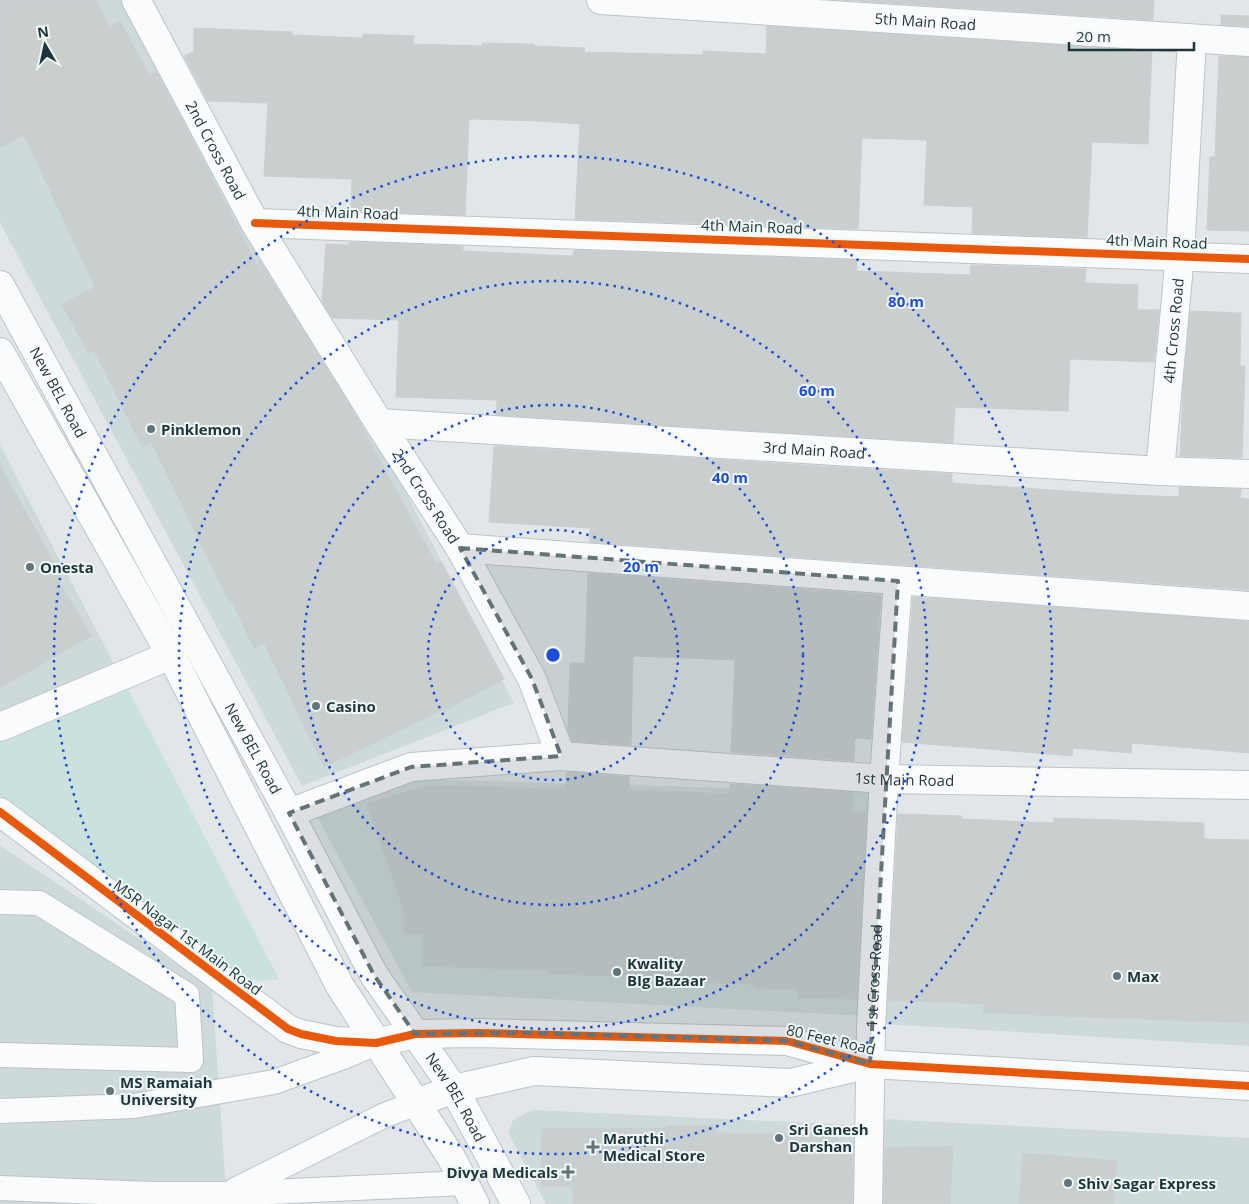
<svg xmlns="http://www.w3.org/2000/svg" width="1249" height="1204" viewBox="0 0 1249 1204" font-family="'Open Sans',sans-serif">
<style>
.built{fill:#ced9da}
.green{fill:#c9e2de}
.building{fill:#c9cfcf;stroke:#cad0d1}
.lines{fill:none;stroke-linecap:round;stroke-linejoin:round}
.lane-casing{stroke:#bec4c5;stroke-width:26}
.street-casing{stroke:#bec4c5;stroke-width:30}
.secondary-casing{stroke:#bbc3c4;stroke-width:30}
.lane{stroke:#fafbfc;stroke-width:24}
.street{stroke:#fafbfc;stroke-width:28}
.secondary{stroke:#fafbfc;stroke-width:28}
.cycleway-casing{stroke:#eff7f7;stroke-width:11}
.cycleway{stroke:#e8590c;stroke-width:8}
.marked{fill:#637378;fill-opacity:0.2;stroke:#637378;stroke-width:4;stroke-dasharray:10 6;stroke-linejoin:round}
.ring{fill:none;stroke:#1d4ed8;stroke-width:2.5;stroke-dasharray:2.5 5}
.poi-dot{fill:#637378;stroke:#eff7f7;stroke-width:2}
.labels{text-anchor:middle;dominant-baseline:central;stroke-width:4;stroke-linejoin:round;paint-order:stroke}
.street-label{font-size:15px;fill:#1f353b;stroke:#eff7f7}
.poi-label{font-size:15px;font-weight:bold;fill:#1f353b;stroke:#eff7f7;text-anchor:start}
.centre{fill:#1d4ed8;stroke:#eff7f7;stroke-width:2.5}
.ring-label{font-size:15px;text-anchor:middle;font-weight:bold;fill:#1d4ed8;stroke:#eff7f7;stroke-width:4;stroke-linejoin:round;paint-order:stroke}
</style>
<rect width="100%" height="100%" fill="#e1e7e8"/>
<path class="built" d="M0 0H153L514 703 302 786 0 223Z
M0 445 116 668 0 716Z
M411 779 872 792 864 1016 412 992 317 817Z
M0 845 212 988 227 1204H0Z
M889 913 1249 922V1046L885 1024Z
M532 1110 857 1125V1204H546L508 1132 513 1120Z
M881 1119 1249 1138V1204H878Z"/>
<path class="green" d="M125 682 129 691 279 979 257 981 240 974 0 795V740Z"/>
<path class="building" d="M0 0H96L110 27 120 21 149 75 156 71 260 270V261L351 407 436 564 441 561 504 679 444 711V709L324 767 264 643 254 648 231 600 229 601 151 442 142 447 94 350 88 353 62 304 95 287 24 135 0 148Z
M843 0H1154L1153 20Z
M1221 15 1249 16V26L1221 25Z
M767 26 1152 51 1148 144 1092 142 1087 238 972 233 973 207 924 205 927 140 862 138 858 229 575 219 580 124 538 121 469 119 465 215 351 211 352 179 264 176 268 103 208 101 184 56 194 51V28L292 32V35L362 38 363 34 414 36 413 44 482 46V43L534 44V46L585 48 584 52 703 55V51L766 54Z
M1219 56 1249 57V231L1207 230 1210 157H1215Z
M349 242 463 246V251L573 256 574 250 857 260V271L970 275 971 265 1086 269 1085 283 1138 285 1137 310H1159L1154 362 1070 359 1068 411 955 407 953 443 496 415 497 400 396 397 399 320 332 318 322 302 326 244 349 245Z
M1190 311 1241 313 1240 366H1245L1242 458 1180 456 1183 392Z
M494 446 952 474V483L1108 494 1179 497V487L1241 489 1240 498 1249 499V590L590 542V528L489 522Z
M0 465 61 576 57 579 91 636 0 688Z
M588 573 881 595 871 739 855 738 854 761 731 752 735 660 633 656 631 745 572 741 568 729 570 663H585Z
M913 597 1249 621V753L1132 743 1131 753 1073 748 1072 756 902 742Z
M566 772 629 777V790L730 794V784L853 792V812H867L857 999 798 998V989L753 988 754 984 657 981V977L548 974 549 970 423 966 424 934H404V910L367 804 429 785 544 789V788H566Z
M898 814 962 816V819L1054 823V818L1204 823V839L1249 840V1023L983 1013 984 1004 888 1000Z
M715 1125V1133L838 1134V1149H853L852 1204H573V1187L541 1186 542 1128H666V1126Z
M953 1146 950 1204H884L885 1148Z
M1023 1153 1117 1161 1113 1204H1019Z"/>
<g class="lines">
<g class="lane-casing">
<path id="lane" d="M0 902 39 903 187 995 191 1060 0 1055
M0 1111 134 1106 274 1082 346 1056 376 1043
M0 1188 151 1194H226L464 1183
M235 1190 385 1115 417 1103"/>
</g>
<g class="street-casing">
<g id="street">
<path id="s1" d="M136 0 255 223 379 423 460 548 532 679 561 756"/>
<path id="s2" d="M601 0 1249 42"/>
<path d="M255 223 1249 259"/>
<path id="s3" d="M379 423 1160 471 1249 474"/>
<path id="s4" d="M1160 471 1180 255 1192 39"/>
<path d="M460 548 1249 606"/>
<path d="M0 727 171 655"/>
<path id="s5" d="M289 813 411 767 561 756 884 779 1249 785"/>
<path id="s6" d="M868 1204 871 1026 884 779 898 581"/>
</g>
</g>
<g class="secondary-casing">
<g id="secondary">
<path id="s7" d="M0 285 289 813 374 975 454 1089 516 1204"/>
<path d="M0 352 171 655 340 986 451 1157 475 1204"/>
<path d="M0 812 288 1029 301 1034 336 1041 376 1043 415 1034 479 1033 787 1041 870 1064 1249 1086"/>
<path d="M417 1103 454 1089 534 1071 790 1083 866 1065"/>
</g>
</g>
<use href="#lane" class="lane"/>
<use href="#street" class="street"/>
<use href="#secondary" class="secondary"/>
<g class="cycleway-casing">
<path id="cycleway" d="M255 223 1249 259
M0 812 288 1029 301 1034 336 1041 376 1043 415 1034 479 1033 787 1041 870 1064 1249 1086"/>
</g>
<use href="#cycleway" class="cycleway"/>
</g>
<path class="marked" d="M460 548 898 581 870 1064 787 1041 530 1033 415 1034 374 975 289 813 411 767 561 756 532 679Z"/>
<g class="ring">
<circle cx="553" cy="655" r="125"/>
<circle cx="553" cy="655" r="250"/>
<circle cx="553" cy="655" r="374"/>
<circle cx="553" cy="655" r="499"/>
</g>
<g class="poi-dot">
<circle cx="151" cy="429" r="5"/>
<circle cx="30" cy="567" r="5"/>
<circle cx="316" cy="706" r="5"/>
<circle cx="617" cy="972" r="5"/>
<circle cx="1117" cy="976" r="5"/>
<circle cx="110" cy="1091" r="5"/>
<circle cx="779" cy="1138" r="5"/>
<path d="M590.5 1139.5h5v5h5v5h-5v5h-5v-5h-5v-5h5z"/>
<path d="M565.5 1164.5h5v5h5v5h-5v5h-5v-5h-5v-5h5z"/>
<circle cx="1068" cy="1183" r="5"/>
</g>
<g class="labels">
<g class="street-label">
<text stroke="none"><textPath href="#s2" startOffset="325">5th Main Road</textPath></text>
<text stroke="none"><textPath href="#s1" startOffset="170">2nd Cross Road</textPath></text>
<text transform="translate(348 212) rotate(2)">4th Main Road</text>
<text transform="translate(752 226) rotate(2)">4th Main Road</text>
<text transform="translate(1157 241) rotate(2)">4th Main Road</text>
<text stroke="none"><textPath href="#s4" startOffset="141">4th Cross Road</textPath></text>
<text stroke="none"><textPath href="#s7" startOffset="122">New BEL Road</textPath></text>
<text stroke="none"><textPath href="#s3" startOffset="436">3rd Main Road</textPath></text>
<text stroke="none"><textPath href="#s1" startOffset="575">2nd Cross Road</textPath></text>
<text stroke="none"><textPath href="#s7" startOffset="528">New BEL Road</textPath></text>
<text stroke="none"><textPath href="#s5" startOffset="625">1st Main Road</textPath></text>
<text transform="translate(188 937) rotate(37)">MSR Nagar 1st Main Road</text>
<text stroke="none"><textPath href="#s6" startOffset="228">1st Cross Road</textPath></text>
<text transform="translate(831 1039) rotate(13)">80 Feet Road</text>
<text stroke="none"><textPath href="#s7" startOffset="932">New BEL Road</textPath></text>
</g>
<g class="poi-label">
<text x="161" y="429">Pinklemon</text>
<text x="40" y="567">Onesta</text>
<text x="326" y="706">Casino</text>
<text x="627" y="963">Kwality<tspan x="627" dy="17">BIg Bazaar</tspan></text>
<text x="1127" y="976">Max</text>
<text x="120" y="1082">MS Ramaiah<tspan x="120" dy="17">University</tspan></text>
<text x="789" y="1129">Sri Ganesh<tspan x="789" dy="17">Darshan</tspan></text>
<text x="603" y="1138">Maruthi<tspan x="603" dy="17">Medical Store</tspan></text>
<text x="558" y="1172" text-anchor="end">Divya Medicals</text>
<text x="1078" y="1183">Shiv Sagar Express</text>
</g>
</g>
<circle cx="553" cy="655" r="8" class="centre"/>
<g class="ring-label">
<text x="906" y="307">80 m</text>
<text x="817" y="396">60 m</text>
<text x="730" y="483">40 m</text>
<text x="641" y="572">20 m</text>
</g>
<g transform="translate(45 45) rotate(351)" stroke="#eff7f7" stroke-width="4" paint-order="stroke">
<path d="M0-4L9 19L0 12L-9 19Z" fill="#1f353b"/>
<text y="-8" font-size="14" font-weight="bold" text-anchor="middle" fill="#1f353b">N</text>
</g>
<path d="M1069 42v8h125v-8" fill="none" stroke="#1f353b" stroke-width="2.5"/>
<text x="1076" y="42" font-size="15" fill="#1f353b" stroke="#eff7f7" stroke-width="4" paint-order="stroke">20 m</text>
</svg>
